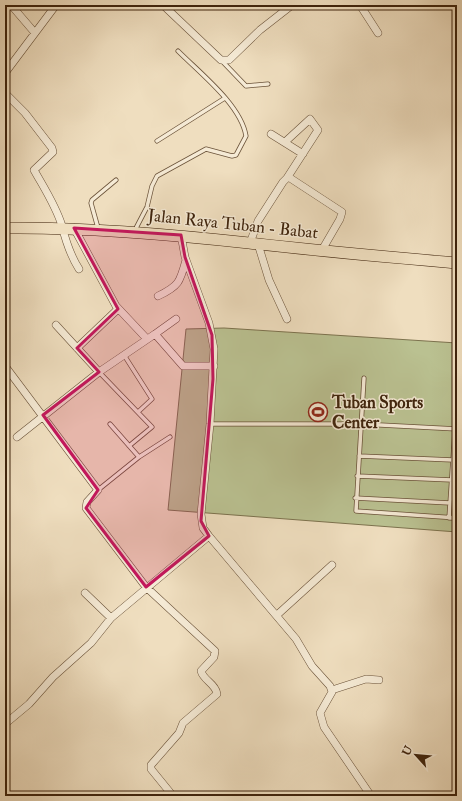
<svg xmlns="http://www.w3.org/2000/svg" width="462" height="801" viewBox="0 0 462 801" font-family="'IM FELL Double Pica',serif">
<style>
.green{fill:#bac191;stroke:#7c724e}
.lines{fill:none;stroke-linecap:round;stroke-linejoin:round}
.service-casing{stroke:#6a5239;stroke-width:5}
.minor-casing{stroke:#6a5239;stroke-width:8}
.trunk-casing{stroke:#3e230c;stroke-width:12}
.service{stroke:#f5ead5;stroke-width:3.5}
.minor{stroke:#f5ead5;stroke-width:7}
.trunk{stroke:#efdebf;stroke-width:11}
.marked{fill:#c2185b;fill-opacity:0.2;stroke:#c2185b;stroke-width:3;stroke-linejoin:round}
.labels{text-anchor:middle;dominant-baseline:central;stroke-width:3;stroke-linejoin:round;paint-order:stroke}
.street-label{font-size:17px;fill:#3e230c;stroke:#f5ead5}
.poi-label{font-size:17px;font-weight:bold;fill:#3e230c;stroke:#f5ead5;text-anchor:start}
</style>
<rect width="100%" height="100%" fill="#efdebf"/>
<filter id="stains"><feTurbulence type="fractalNoise" baseFrequency=".005" numOctaves="4"/><feColorMatrix values="0 0 0 0 .2 0 0 0 0 .09 0 0 0 0 .02 0 0 0 .5 -.17"/></filter>
<radialGradient id="worn" r=".72"><stop offset=".6" stop-color="#630" stop-opacity="0"/><stop offset="1" stop-color="#630" stop-opacity=".3"/></radialGradient>
<path class="green" d="M224 328 457 343V532L168 510 186 329Z"/>
<g class="lines">
<g class="service-casing">
<path id="service" d="M222 61 246 86 268 84
M157 141 225 98
M98 228 91 203 92 200 116 180
M135 230 147 207 152 186 157 176 206 149 232 156 236 155 246 136C241 105 200 73 178 51
M124 355 152 399 138 412
M99 372 152 427 129 446
M364 378 356 511 457 518
M110 424 139 457
M210 424H361L457 429
M359 456 453 460
M357 476 452 480
M98 490 139 457 170 437
M355 498 450 503
M449 518 455 429"/>
</g>
<g class="minor-casing">
<path id="minor" d="M11 5 35 33
M163 5 221 60H229L260 30 292 5
M360 5 378 33
M5 73 56 5
M5 93 25 113 52 148 53 152 34 170C44 188 56 206 62 226 66 242 70 255 79 269
M271 134 303 154
M285 142 310 119 318 130 287 178
M74 228 116 306 147 339
M181 235 185 257 209 323 214 349 210 424 201 514 203 528 209 536 296 639 312 666 330 686 332 692 320 713 324 727 371 796
M250 243 258 221 283 182 287 178H290L342 212 340 219 322 250
M258 244 269 280 287 319
M158 296C179 286 180 282 186 260
M56 325 99 372
M155 334 176 319
M77 348 118 309
M5 366 98 490 87 502 86 508 146 587 215 651 214 657 201 671C203 680 216 684 217 694L183 723 179 733 151 765V769L173 796
M17 437 99 372 155 334 183 366H214
M85 593 111 618
M277 615 332 565
M332 690 366 679 379 680
M5 724 29 704 53 677 91 643 111 618 209 536"/>
</g>
<g class="trunk-casing">
<path id="trunk" d="M5 228C87 227 168 234 249 243 318 251 388 257 457 263"/>
</g>
<use href="#service" class="service"/>
<use href="#minor" class="minor"/>
<use href="#trunk" class="trunk"/>
</g>
<path class="marked" d="M74 228 181 235 185 257 212 335 213 379 201 521 209 536 146 587 86 508 98 490 43 415 99 372 77 348 118 309Z"/>
<defs>
<g id="stadium-ring" transform="scale(1)"><circle r="9.5" fill="#f5ead5" stroke="#8f2418" stroke-width="1.5"/><path d="M0-5a6.5 5 0 1 0 0 10a6.5 5 0 1 0 0-10ZM-3.5-1.8h7v3.6h-7Z" fill="#8f2418"/></g>
</defs>
<g fill-rule="evenodd">
<use href="#stadium-ring" x="318" y="412"/>
</g>
<g class="labels">
<g class="street-label">
<text transform="translate(233 224) rotate(6)">Jalan Raya Tuban - Babat</text>
</g>
<g class="poi-label">
<text x="332" y="402">Tuban Sports<tspan x="332" dy="20">Center</tspan></text>
</g>
</g>
<rect width="462" height="801" fill="none" stroke="#efdebf" stroke-width="20"/>
<rect x="6" y="6" width="450" height="789" fill="none" stroke="#3e230c" stroke-width="2"/>
<rect x="10" y="10" width="442" height="781" fill="none" stroke="#3e230c"/>
<g transform="translate(416 755) rotate(297)" stroke="#f5ead5" stroke-width="3" paint-order="stroke">
<path d="M0-3L7 15L0 10L-7 15Z" fill="#3e230c"/>
<text y="-6" font-size="11" font-weight="bold" text-anchor="middle" fill="#3e230c">U</text>
</g>
<rect width="100%" height="100%" filter="url(#stains)"/>
<rect width="100%" height="100%" fill="url(#worn)"/>
</svg>
